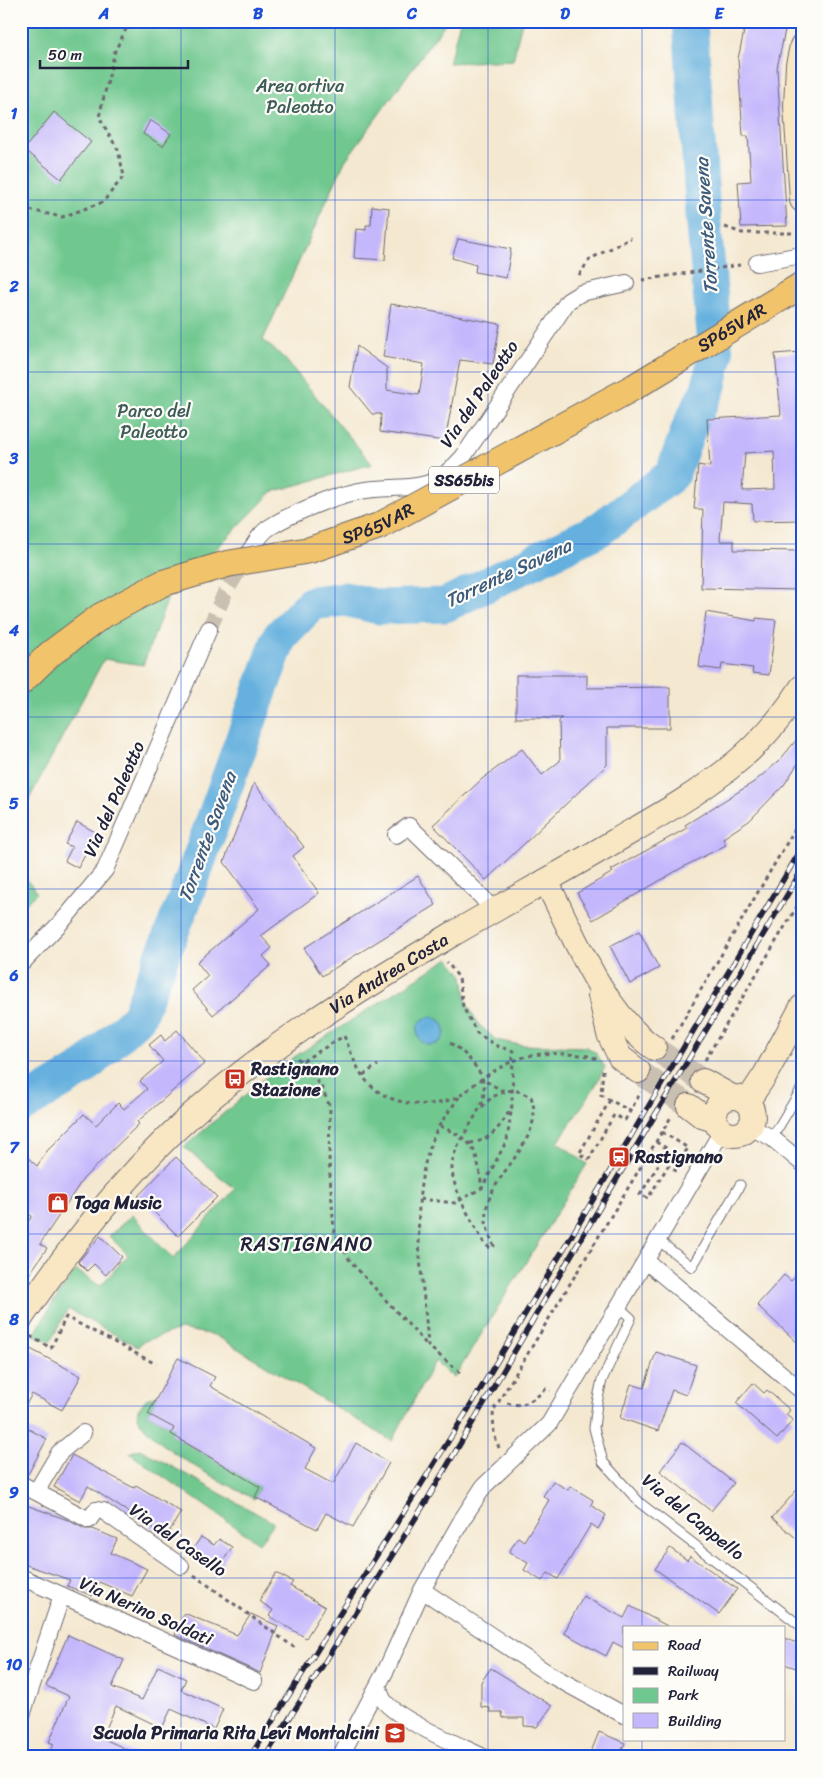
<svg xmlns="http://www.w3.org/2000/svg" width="823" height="1778" viewBox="0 0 823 1778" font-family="Sriracha,sans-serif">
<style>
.green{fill:#6fc88f;stroke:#487565}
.water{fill:#65b0de;stroke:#44698c}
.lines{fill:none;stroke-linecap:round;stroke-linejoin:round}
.river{stroke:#65b0de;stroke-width:35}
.building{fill:#c5b7fc;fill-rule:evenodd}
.street-tunnel{stroke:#cac0b2;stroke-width:16;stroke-dasharray:16 8;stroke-linecap:butt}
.secondary-tunnel{stroke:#cac0b2;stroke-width:24;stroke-dasharray:24 12;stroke-linecap:butt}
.lane-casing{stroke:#6c676f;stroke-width:11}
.street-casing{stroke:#6c676f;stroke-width:18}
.secondary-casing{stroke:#6c676f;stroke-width:26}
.primary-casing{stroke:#6c676f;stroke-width:28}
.path{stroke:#6c676f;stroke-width:3;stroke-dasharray:4 4;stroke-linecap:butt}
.lane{stroke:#fff;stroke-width:9}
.street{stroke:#fff;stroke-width:16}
.secondary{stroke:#f9e7c3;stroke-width:24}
.primary{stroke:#f1c36a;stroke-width:26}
.rail-casing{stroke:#22223b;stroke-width:5.5}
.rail{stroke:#fdfcf7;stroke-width:4;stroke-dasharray:11;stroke-linecap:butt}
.primary-bridge-casing{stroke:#6c676f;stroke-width:28;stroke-linecap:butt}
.primary-bridge{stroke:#f1c36a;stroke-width:26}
.grid{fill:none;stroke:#1d4ed8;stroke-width:1;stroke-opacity:0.55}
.labels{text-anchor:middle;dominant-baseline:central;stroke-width:4.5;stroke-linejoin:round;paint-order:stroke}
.shield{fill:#fdfcf7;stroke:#646373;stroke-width:1}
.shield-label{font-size:16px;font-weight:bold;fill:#22223b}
.park-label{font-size:18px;fill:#3d5c58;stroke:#fdfcf7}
.street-label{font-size:18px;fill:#22223b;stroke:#fdfcf7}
.poi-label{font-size:18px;font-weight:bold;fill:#22223b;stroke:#fdfcf7;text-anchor:start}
.water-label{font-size:19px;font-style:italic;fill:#3d5b7c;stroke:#fdfcf7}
.quarter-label{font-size:20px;letter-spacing:1px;fill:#22223b;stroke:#fdfcf7}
.neatline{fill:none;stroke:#1d4ed8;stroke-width:2}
.grid-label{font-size:16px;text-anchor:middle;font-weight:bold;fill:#1d4ed8}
</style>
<rect width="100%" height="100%" fill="#fdfcf7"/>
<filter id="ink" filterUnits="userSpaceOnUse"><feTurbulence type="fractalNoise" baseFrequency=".02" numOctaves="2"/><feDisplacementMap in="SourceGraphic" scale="10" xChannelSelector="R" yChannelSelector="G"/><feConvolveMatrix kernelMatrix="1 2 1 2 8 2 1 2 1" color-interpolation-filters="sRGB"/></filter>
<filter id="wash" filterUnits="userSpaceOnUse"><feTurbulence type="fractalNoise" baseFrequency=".0096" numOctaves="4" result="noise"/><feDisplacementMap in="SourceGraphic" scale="20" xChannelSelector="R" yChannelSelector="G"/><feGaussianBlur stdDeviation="1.12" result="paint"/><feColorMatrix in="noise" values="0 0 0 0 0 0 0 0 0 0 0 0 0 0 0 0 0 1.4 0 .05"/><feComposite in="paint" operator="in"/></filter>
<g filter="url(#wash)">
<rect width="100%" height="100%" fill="#f4e8d0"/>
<path class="green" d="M21 21H447L345 161 263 340 284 358 372 464 272 492 168 598 143 665 104 659 21 814Z
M460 21H522L513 60 449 63Z
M21 872 37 893 21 909Z
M449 958 463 976 467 1004 478 1024 496 1040 520 1045 587 1047 596 1053 605 1067 594 1088 558 1142 587 1164 454 1378 435 1361 392 1441 215 1335 180 1329 142 1342 138 1347 68 1309 50 1342 34 1335 54 1301 76 1270 100 1286 128 1255 109 1236 132 1215 173 1259 235 1189 184 1147 277 1068Z
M158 1395 148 1414 174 1428 171 1434 260 1487 254 1499C216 1478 162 1453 137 1418L138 1410 146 1399Z
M139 1449 149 1454 274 1523 259 1543 129 1453Z"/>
<path class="water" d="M417 1031a14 14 0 1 1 28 0a14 14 0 1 1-28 0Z"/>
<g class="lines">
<path class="river" d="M21 1106 83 1069 138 1017 184 901 280 636 312 603 345 599 379 607 445 605 600 529 672 475 690 425 708 389 716 355 703 215 690 21"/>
</g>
<g id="blocks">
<path class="building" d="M759 21H787L777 68 787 226 741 227 738 182 751 181 748 136H743L738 59 746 22 758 24Z
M54 112 91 142 61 179 24 149Z
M150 120 171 134 163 146 143 134Z
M372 206 389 208 385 260 354 258 356 229 366 230V225H371Z
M458 239 511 249 506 278 475 272 476 265 452 258Z
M391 304 500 324 493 364 460 360 445 441 380 432 381 414H372L350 387 357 346 387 368V390L419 395 424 364 383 357Z
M800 352 802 375V520L753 521 752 504 723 502 720 541H734V550L801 551 800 590 701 588 703 509H694L698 465 710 467 707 419 781 415 775 354ZM774 451 775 489 742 490 745 453Z
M706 612 756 621V618L776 620 769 675 752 673 753 668 722 664 721 670 699 667Z
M516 675H587V688L670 687V728H607V765L486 880 433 825 482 779 522 749 542 775 560 761 559 721 562 718H516Z
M802 733V757L784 785 749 821 723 838 726 845 683 867 593 920 577 893 613 872 611 870 687 828 685 825 754 782 779 761Z
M254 783 304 847 293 856 319 893 261 936 272 948 263 956 271 965 213 1015 192 990 208 976 197 962 259 909 224 862Z
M77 822 97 833 78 868 65 861 72 847 65 844Z
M418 876 436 905 322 976 304 948Z
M639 931 659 968 630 984 610 946Z
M177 1030 205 1063 137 1122 139 1124 83 1179 40 1244 47 1248 21 1287V1233L32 1216 21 1209V1151L37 1166 47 1151 84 1114 96 1125 118 1103 124 1109 147 1089 140 1081 163 1061 149 1045 161 1035 165 1041Z
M176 1157 217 1197 178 1236 138 1196Z
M100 1236 122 1257 106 1275 94 1264 87 1271 78 1262Z
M802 1270V1347L757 1305 784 1275 791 1281Z
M21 1344 81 1376 62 1410 32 1394 21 1413Z
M656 1352 696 1365 686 1395 672 1390 658 1431 620 1418 631 1384 644 1388Z
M178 1358 215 1377 210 1386 316 1448 305 1469 333 1484 356 1443 389 1463 353 1527 326 1513 317 1529 255 1497 260 1487 171 1434 174 1428 148 1414Z
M753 1383 764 1393 767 1390 790 1410 786 1415 793 1420 777 1439 736 1403Z
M21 1425 47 1439 27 1476 21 1474Z
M682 1442 734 1483 711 1511 660 1471Z
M72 1455 134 1488 136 1485 181 1512 166 1537 88 1486 80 1501 54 1487Z
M553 1481 568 1490 570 1486 593 1500 591 1505 606 1515 598 1529 591 1524 558 1579 548 1573 542 1581 524 1570 528 1563 509 1552 518 1537 524 1541 549 1500 543 1496Z
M802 1484V1543L772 1518Z
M26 1505 68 1520 85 1529H93L117 1539 111 1553 147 1569 132 1596 99 1582 93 1596 67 1586 70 1580 21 1563V1519Z
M201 1537 214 1545 219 1539 232 1547 217 1571 190 1553Z
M670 1548 687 1560 690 1556 737 1589 719 1614 655 1569Z
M276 1573 293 1582 290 1586 325 1607 306 1638 269 1616 273 1610 259 1601Z
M583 1596 624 1618 630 1606 669 1627H624V1648L613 1642 606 1656 564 1633Z
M184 1613 237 1635 251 1614 278 1626 260 1673 175 1635Z
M68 1635 124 1660 112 1687 142 1700 158 1666 186 1679 181 1690 223 1709 214 1729 171 1709 162 1728 116 1706 102 1738 144 1757H48L54 1744 49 1742 69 1696 46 1686Z
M784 1638 802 1645V1670L784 1664Z
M491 1668 552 1706 537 1727 524 1726V1718H503L502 1712H490V1708L481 1707V1682Z
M599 1732 625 1743 619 1757H589Z"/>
</g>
</g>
<g filter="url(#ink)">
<use href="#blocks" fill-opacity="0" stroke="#6c676f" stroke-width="1"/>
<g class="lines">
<path class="street-tunnel" d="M209 629 225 593 246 558"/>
<path class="secondary-tunnel" d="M654 1048 703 1081
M638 1071 689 1106"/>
<g class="lane-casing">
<path id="lane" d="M772 1138 802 1088
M658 1240 692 1267 740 1185
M619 1307 631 1318 602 1380 597 1403 594 1428 603 1462 640 1503 802 1627"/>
</g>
<g class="street-casing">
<path id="street" d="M757 263 802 255
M248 554C254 545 261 532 270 527 292 513 341 493 366 490 413 484 428 496 463 457L568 301 581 293 626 283
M396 835 409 826 482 897 493 912
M21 964 66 917 105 870 209 629
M750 1127 772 1138 802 1163
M646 1261 802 1391
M21 1484 89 1520 96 1510 103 1511 181 1566
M36 1492 59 1453 83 1433
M21 1577 254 1681
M422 1590 549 1674 624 1715
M378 1686C380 1691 381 1697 384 1701 399 1720 459 1745 483 1757
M21 1718 62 1595
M340 1757 387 1668 422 1590 463 1518 484 1486 549 1424 722 1131"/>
</g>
<g class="secondary-casing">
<g id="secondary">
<path d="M802 46 798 65 796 106 802 200"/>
<path d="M546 881C574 935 603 1013 654 1048"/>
<path d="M600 995 609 1034 620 1057 638 1071"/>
<path d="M703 1081 732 1097"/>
<circle cx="734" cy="1116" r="19"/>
<path d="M747 1102 765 1075 802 1007"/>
<path d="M689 1106 702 1116 715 1120"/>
<path id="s1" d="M21 1318C65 1254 113 1191 169 1136 252 1055 353 994 451 935 506 903 561 873 615 841 692 796 752 765 802 687"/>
</g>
</g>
<g class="primary-casing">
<path id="primary" d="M21 682 50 654 101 616"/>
</g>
<path class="path" d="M21 223 29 210 62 217 103 202 124 176 118 150 99 117 115 51 130 21
M725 227 742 233H792
M579 275 590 259 631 238
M642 280 740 265
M672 1039 802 817
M450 1043C461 1049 467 1056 475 1066 505 1102 452 1132 452 1168 452 1191 475 1225 485 1245L491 1248 494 1246C490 1235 484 1224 486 1212 491 1171 547 1140 531 1097L518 1091 501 1090 482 1079
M297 1058 301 1062 344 1036C350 1050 355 1065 364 1078 385 1106 429 1111 459 1096 465 1093 471 1087 477 1082 509 1061 526 1051 566 1054 575 1055 588 1054 596 1059
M705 1060 802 898
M301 1062 321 1086 330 1107 329 1161 334 1230 350 1261 428 1346
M603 1070 601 1095 630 1111
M363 1075 378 1065
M459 1097C452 1108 442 1119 436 1132 405 1199 424 1275 428 1346L462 1374
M610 1100 579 1154 589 1159 614 1115 625 1120 641 1092
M482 1107 492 1097 506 1091
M440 1126C477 1142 476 1149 482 1188
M662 1132 688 1148 674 1170
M656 1142 668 1149 640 1195 648 1198 668 1166 678 1172
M470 1143C491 1141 501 1126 511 1108
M420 1199 455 1203 482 1188 507 1140 512 1105 513 1051 497 1046 477 1033 463 1007 459 978 447 962
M30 1336 51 1348 66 1317 156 1364
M507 1403C524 1408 533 1400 546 1389L550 1391
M499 1448 494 1434 493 1411 671 1117
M194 1575 295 1648"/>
<use href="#lane" class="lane"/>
<use href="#street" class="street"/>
<use href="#secondary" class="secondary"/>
<use href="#primary" class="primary"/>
<g class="rail-casing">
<path id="rail" d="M250 1757 471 1405 802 848
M265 1757 427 1500 576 1247 802 870"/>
</g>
<use href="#rail" class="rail"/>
<g class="primary-bridge-casing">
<g id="primary-bridge">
<path id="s2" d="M101 616 163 583 227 564 310 550 379 526 634 387 802 285"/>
</g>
</g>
<use href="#primary-bridge" class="primary-bridge"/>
</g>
</g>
<path class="grid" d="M181 21V1757M335 21V1757M488 21V1757M642 21V1627M21 200H802M21 372H802M21 544H802M21 717H802M21 889H802M21 1061H802M21 1234H802M21 1406H802M21 1578H802M642 1739V1757"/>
<defs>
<g id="bus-square" transform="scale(1.125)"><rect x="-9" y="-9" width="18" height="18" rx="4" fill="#c8321e" stroke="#fdfcf7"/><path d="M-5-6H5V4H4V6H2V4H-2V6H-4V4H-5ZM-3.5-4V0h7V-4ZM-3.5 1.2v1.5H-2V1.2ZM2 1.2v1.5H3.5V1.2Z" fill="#fff"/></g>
<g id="station-square" transform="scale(1.125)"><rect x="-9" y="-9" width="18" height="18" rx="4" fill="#c8321e" stroke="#fdfcf7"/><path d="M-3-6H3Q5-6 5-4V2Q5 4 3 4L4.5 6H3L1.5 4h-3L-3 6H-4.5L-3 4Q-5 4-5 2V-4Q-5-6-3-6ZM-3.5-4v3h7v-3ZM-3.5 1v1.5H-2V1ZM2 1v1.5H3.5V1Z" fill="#fff"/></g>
<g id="shop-square" transform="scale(1.125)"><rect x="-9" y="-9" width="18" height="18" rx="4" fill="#c8321e" stroke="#fdfcf7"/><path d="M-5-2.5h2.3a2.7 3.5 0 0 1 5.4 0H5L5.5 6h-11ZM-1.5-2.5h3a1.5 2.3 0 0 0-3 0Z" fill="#fff"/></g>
<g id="school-square" transform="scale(1.125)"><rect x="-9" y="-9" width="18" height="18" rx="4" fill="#c8321e" stroke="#fdfcf7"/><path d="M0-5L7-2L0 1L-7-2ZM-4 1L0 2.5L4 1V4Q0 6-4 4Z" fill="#fff"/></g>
</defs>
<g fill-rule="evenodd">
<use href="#bus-square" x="235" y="1079"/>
<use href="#station-square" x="619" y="1157"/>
<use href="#shop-square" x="58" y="1203"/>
<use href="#school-square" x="395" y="1733"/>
</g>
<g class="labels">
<rect class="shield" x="429" y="466.5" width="70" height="27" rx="4"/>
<g class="shield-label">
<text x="464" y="480">SS65bis</text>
</g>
<g class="park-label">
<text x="300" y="86">Area ortiva<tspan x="300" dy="21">Paleotto</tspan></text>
<text x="154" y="411">Parco del<tspan x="154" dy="21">Paleotto</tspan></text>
</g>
<g class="street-label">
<text stroke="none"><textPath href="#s2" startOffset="699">SP65VAR</textPath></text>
<text transform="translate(479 394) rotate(-56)">Via del Paleotto</text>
<text stroke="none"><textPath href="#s2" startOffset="294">SP65VAR</textPath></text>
<text transform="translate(114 799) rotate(-66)">Via del Paleotto</text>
<text stroke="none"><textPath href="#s1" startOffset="509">Via Andrea Costa</textPath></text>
<text transform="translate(693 1517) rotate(39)">Via del Cappello</text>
<text transform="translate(178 1540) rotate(35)">Via del Casello</text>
<text transform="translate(146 1611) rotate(24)">Via Nerino Soldati</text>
</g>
<g class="poi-label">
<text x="251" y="1069">Rastignano<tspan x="251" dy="21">Stazione</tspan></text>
<text x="635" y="1157">Rastignano</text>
<text x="74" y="1203">Toga Music</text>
<text x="379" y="1733" text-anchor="end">Scuola Primaria Rita Levi Montalcini</text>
</g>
<g class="water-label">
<text transform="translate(706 226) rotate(-94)">Torrente Savena</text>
<text transform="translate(508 573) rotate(-25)">Torrente Savena</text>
<text transform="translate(207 837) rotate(-70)">Torrente Savena</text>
</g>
<g class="quarter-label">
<text x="307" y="1244">RASTIGNANO</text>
</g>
</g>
<rect width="823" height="1778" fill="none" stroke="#fdfcf7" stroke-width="55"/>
<rect x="623" y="1626" width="162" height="115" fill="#fdfcf7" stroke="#a5a5ac"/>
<rect x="633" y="1642" width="25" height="8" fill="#f1c36a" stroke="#a5a5ac"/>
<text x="668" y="1650" font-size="15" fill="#22223b">Road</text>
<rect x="633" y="1667" width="25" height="8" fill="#22223b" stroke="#a5a5ac"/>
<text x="668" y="1676" font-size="15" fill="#22223b">Railway</text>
<rect x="633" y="1688" width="25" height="15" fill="#6fc88f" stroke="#a5a5ac"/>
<text x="668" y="1700" font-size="15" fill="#22223b">Park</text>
<rect x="633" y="1713" width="25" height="15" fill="#c5b7fc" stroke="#a5a5ac"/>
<text x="668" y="1726" font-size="15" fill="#22223b">Building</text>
<path d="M40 60v8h148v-8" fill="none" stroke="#22223b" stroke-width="2.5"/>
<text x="48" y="60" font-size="15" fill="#22223b" stroke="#fdfcf7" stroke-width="4" paint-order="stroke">50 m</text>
<rect x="28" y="28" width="768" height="1722" class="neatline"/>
<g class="grid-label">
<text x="104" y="19">A</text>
<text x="258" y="19">B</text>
<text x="412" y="19">C</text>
<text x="565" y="19">D</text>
<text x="719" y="19">E</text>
<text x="14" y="119">1</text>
<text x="14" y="292">2</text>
<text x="14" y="464">3</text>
<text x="14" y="636">4</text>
<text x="14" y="809">5</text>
<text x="14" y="981">6</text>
<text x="14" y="1153">7</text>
<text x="14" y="1325">8</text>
<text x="14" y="1498">9</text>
<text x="14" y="1670">10</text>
</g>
</svg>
